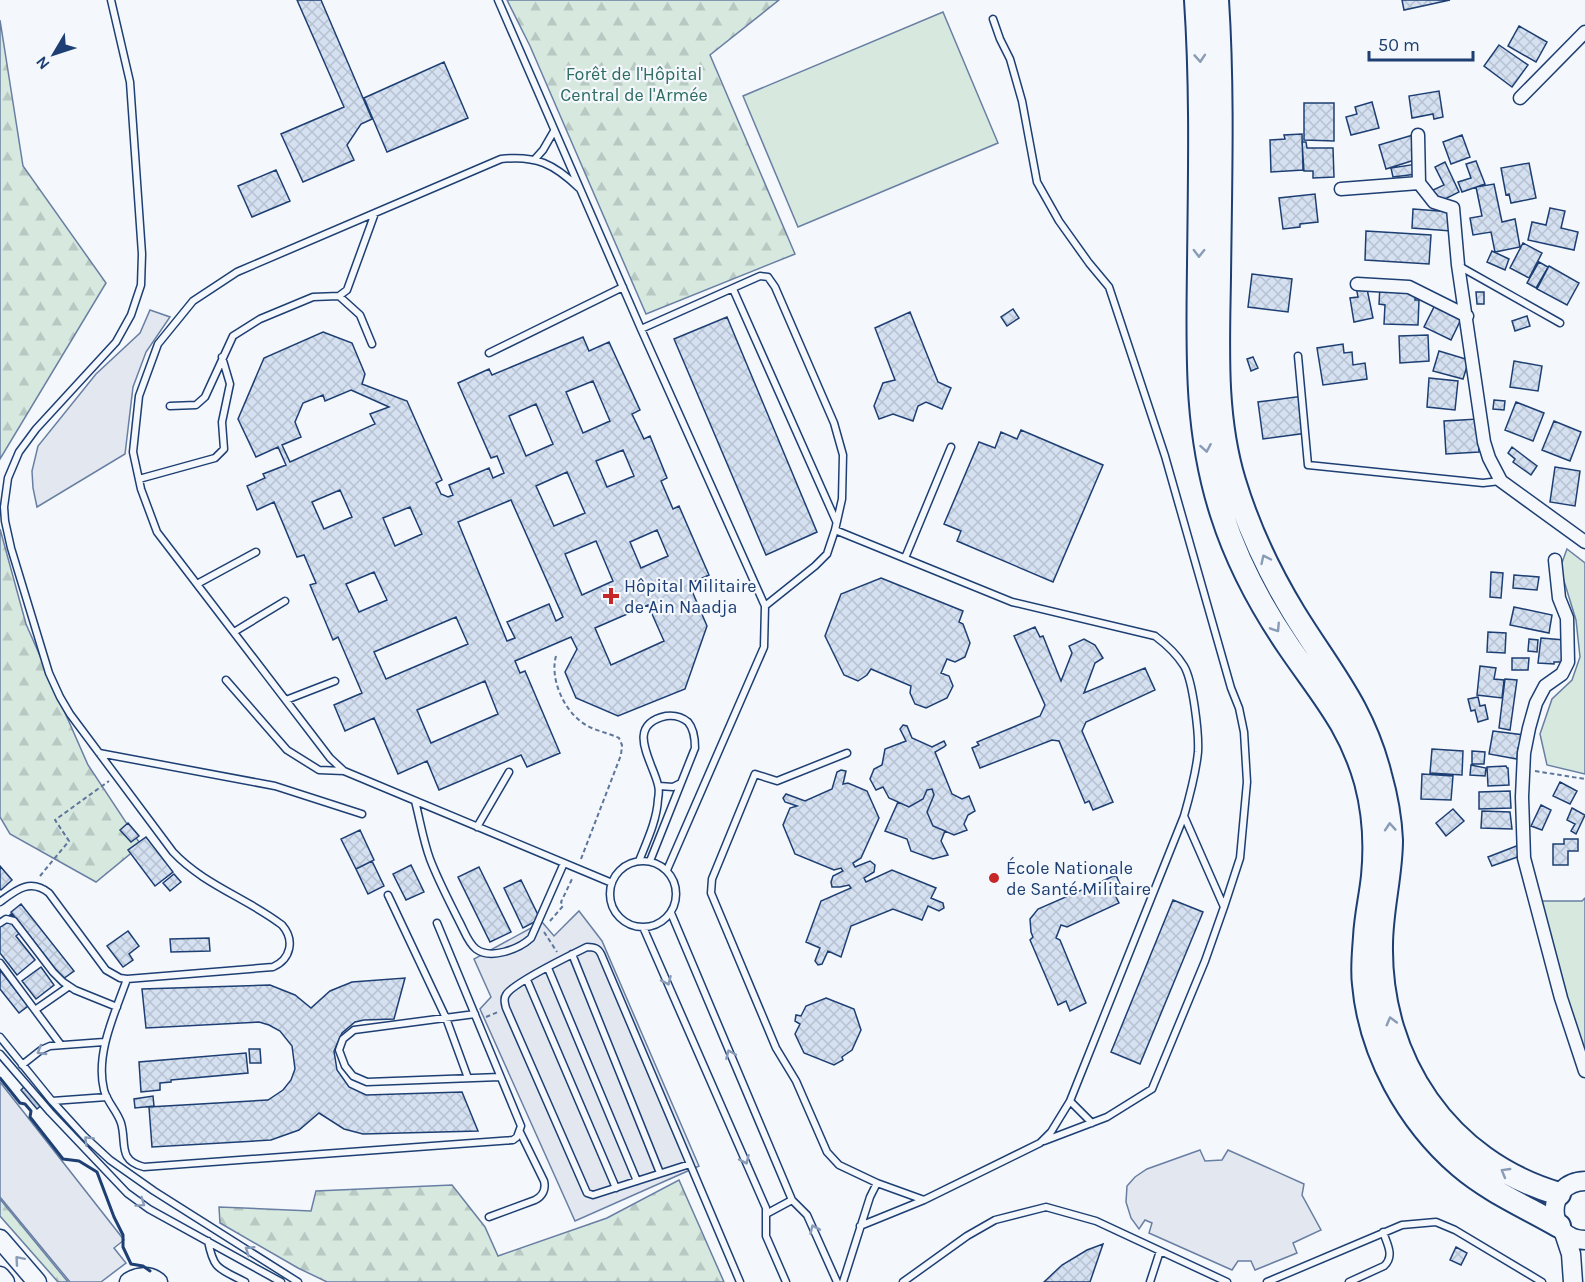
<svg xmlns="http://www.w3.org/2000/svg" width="1585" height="1282" viewBox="0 0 1585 1282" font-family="Karla,sans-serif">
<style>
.grass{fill:#d7e8df;stroke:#687fa3;stroke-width:1.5}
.forest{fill:url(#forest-firs);stroke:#687fa3;stroke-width:1.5}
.parking{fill:#e3e8f0;stroke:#687fa3;stroke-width:1.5}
.building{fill:url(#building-cross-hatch);stroke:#1d3f73;stroke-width:1.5;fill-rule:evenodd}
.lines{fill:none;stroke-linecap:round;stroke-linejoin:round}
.lane-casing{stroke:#1d3f73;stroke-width:9}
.street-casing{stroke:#1d3f73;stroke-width:15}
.secondary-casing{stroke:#1d3f73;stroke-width:21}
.highway-casing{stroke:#1d3f73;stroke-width:26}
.path{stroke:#5e769c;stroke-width:2;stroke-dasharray:4.5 3;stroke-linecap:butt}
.lane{stroke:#f4f7fb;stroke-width:6}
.street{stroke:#f4f7fb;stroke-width:12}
.secondary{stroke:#f4f7fb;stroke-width:18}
.highway{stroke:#f4f7fb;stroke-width:22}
.wall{stroke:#1d3f73;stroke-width:3}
.oneway{stroke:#889bb7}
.poi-dot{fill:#c62828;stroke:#f4f7fb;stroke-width:2}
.labels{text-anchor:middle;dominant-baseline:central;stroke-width:4.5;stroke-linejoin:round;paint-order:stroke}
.park-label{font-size:18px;fill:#2c6c60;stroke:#f4f7fb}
.poi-label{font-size:18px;fill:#1d3f73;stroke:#f4f7fb;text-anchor:start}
</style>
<defs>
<pattern id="forest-firs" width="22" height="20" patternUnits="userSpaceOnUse" patternTransform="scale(1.5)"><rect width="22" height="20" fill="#d7e8df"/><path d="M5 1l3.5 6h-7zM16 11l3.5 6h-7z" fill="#b8c8c3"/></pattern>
<pattern id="building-cross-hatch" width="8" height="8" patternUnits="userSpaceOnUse" patternTransform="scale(1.5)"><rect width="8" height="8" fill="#d5e0f0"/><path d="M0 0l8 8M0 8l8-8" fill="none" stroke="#b6c1d1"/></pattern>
</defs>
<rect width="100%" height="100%" fill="#f4f7fb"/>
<path class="grass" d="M943 12 998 143 798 227 743 96Z
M1567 549 1585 563V774L1547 765 1540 734 1552 699 1572 680 1580 657 1576 620 1560 568Z
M1585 898V1061L1540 901H1582Z"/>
<path class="forest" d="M507 0H779L710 55 795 254 646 314 530 46Z
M0 20 23 166 106 283 0 459Z
M0 529 26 624 88 765 141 845 96 882 10 834 0 817Z
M679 1180 724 1282H327L298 1268 220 1223 219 1207 311 1211 316 1191 452 1185 485 1227 498 1256 607 1218Z
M0 1199 68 1282H58L0 1216Z"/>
<path class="parking" d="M150 310 170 317 146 352 133 387 125 454 37 507 33 488 32 471 38 446 96 374 140 333Z
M579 911 602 941 699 1166 575 1221 480 1009 491 997 474 959 542 922 554 936Z
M0 1082 124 1240 114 1248 126 1263 101 1282H70L0 1197Z
M1200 1150 1205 1161 1222 1160 1228 1150 1304 1184 1302 1195 1321 1230 1293 1243 1297 1253 1255 1270 1251 1261H1238L1232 1270 1149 1233 1152 1223 1145 1220 1139 1229 1131 1218 1126 1202 1127 1186 1135 1177 1147 1169Z"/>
<path class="building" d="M297 0H321L372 119 361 124 347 145 354 160 303 182 281 134 344 107Z
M1402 0H1450L1404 10Z
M1519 26 1547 42 1536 62 1508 46Z
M1499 45 1528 65 1512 87 1484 66Z
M444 62 468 118 387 152 364 98Z
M1439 91 1443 117 1434 119 1433 114 1412 118 1409 96Z
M1372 102 1379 128 1351 135 1346 117 1357 114 1355 107Z
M1304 103H1334V141L1304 140Z
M1302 134 1303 170 1271 172 1270 140 1285 139 1284 135Z
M1413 135 1421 158 1386 169 1379 145Z
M1462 135 1470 157 1451 164 1443 142Z
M1302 142H1306L1307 148H1333L1334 177 1313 178V171H1304Z
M1476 161 1485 184 1462 192 1458 182 1471 178 1466 164Z
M1445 162 1459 192 1439 202 1433 190 1444 185 1435 167Z
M1423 163 1425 173 1393 177 1391 168Z
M1529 163 1536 198 1511 203 1509 194 1506 195 1501 168Z
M276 170 290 201 252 217 238 186Z
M1494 184 1502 222 1515 219 1520 247 1495 252 1491 232 1473 235 1470 218 1482 216 1476 187Z
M1315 194 1318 222 1300 224V227L1283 229 1279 198Z
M1550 208 1565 211 1561 228 1578 232 1574 250 1528 240 1532 222 1546 225Z
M1413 209 1452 212 1451 231 1412 228Z
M1366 231 1431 235 1429 264 1365 260Z
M1523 243 1542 253 1529 278 1510 268Z
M1492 251 1509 259 1505 270 1487 262Z
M1539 262 1548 267 1536 288 1527 283Z
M1549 266 1579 283 1567 305 1537 289Z
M1252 274 1292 279 1288 312 1248 307Z
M1366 284 1373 318 1354 322 1350 298 1358 297 1356 286Z
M1380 286 1416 288 1415 300H1419L1418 325 1384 324 1385 305 1379 304Z
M1476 292H1484V304H1477Z
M1437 301 1464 313 1451 340 1424 327Z
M1013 309 1019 318 1007 326 1001 317Z
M910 312 938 382 951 388 942 409 926 402 918 406 913 421 893 414 879 419 874 406 883 383 895 380 875 328Z
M1527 316 1530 326 1515 331 1512 321Z
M727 317 817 532 766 555 674 339Z
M323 332 352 343 365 374 362 384 407 401 442 480 436 483 441 494 448 497 453 495 449 485 489 468 493 478 504 473 497 456 491 458 458 383 489 369 492 375 583 337 589 351 609 342 640 410 632 414 644 439 650 436 667 478 661 481 673 509 679 506 709 575 689 584 707 626 685 689 618 716 576 698 565 672 577 649 571 637 515 661 520 673 525 671 560 753 527 767 521 755 439 790 427 761 398 774 374 718 345 731 334 705 362 693 338 637 333 640 310 585 316 583 304 555 297 557 274 502 257 510 247 486 265 478 263 474 286 465 278 447 256 457 238 419 264 358ZM593 381 610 421 583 433 566 392ZM351 390 389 407 370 414 375 424 290 462 282 445 301 437 295 422 303 403 323 395 325 401ZM536 404 553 444 526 456 509 416ZM623 450 634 476 607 487 596 461ZM567 472 585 513 554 526 536 486ZM340 490 352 517 324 529 312 502ZM511 500 563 617 556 621 549 604 507 622 515 638 507 641 458 522ZM410 507 422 534 395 546 383 518ZM657 530 668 556 641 568 630 542ZM596 541 613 581 582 595 565 554ZM374 572 387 600 359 612 346 584ZM648 605 664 641 611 665 595 628ZM456 617 468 644 386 679 374 652ZM485 681 498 714 431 743 417 710Z
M1428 335 1429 361 1400 363 1399 336Z
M1343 344 1344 353 1352 352 1353 365 1365 363 1367 379 1323 385 1317 348Z
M1439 351 1469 360 1463 379 1433 371Z
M1253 357 1258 368 1251 371 1247 359Z
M1514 361 1542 366 1538 391 1510 387Z
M1429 378 1458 381 1455 410 1427 407Z
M1303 396 1307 433 1263 439 1258 402Z
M1494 400 1505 401 1504 410 1493 409Z
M1516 402 1544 413 1533 441 1505 430Z
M1478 419 1479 452 1446 454 1444 421Z
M1554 421 1581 432 1570 461 1542 450Z
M1021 430 1103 465 1053 582 957 541 961 531 944 524 979 442 995 448 1001 432 1017 439Z
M1512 447 1537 466 1531 475 1513 462 1515 459 1508 453Z
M1555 467 1580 471 1575 506 1550 502Z
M1491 572 1503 573 1501 598 1490 597Z
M1514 575 1539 577 1537 590 1513 588Z
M881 578 963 611 959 622 963 624 970 643 965 657 955 662 947 659 941 673 949 676 953 686 947 698 926 708 915 704 910 693 911 686 871 669 867 675 858 681 844 675 825 636 841 594Z
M1514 607 1552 615 1549 633 1510 625Z
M1035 627 1040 637 1043 636 1061 681 1072 653 1069 646 1084 639 1095 645 1103 658 1095 663 1084 693 1145 668 1155 690 1086 722 1082 731 1113 802 1093 810 1089 801 1085 803 1059 741 1052 740 980 768 972 748 979 745 977 742 1040 716 1045 705 1014 636Z
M1488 632 1506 633 1505 653 1487 652Z
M1541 638 1564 640 1562 662H1554V664L1538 663Z
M1529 639 1538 640 1537 652 1528 651Z
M1512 658H1529L1528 670H1512Z
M1480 666 1496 668 1494 679 1504 680 1502 698 1477 695Z
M1505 679 1517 680 1510 730 1499 728Z
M1478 697 1480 706 1485 705 1488 719 1478 722 1475 710 1471 711 1468 699Z
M903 725 907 726 912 738 932 747 944 741 946 745 944 747 935 752 952 794 962 799 969 796 975 811 968 815 964 824 967 830 954 835 933 826 927 812 934 795 932 789 927 790 923 799 909 807 889 798 883 787 876 790 870 779 874 769 882 765 885 749 906 741 900 729Z
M1493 731 1524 735 1522 749 1518 748 1517 759 1489 754Z
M1432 749 1463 751 1462 775 1430 773Z
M1472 751 1485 752 1484 764H1472Z
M1471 765 1486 768 1485 776 1470 775Z
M1506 766 1507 768H1508L1509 785 1488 786 1487 767Z
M841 770 846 771 843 784 848 783 867 791 879 818 861 858 853 863 855 867 870 861 875 865 874 872 864 878 866 882 892 870 936 888 931 898 943 903 944 908 939 911 928 906 922 920 893 909 851 926 841 957 828 951 822 964 818 965 815 961 820 948 806 942 821 901 851 888 849 885 840 887H832L831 882 833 876 843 871 841 868 834 870 795 854 783 825 790 808 797 806 785 802 783 798 786 794 805 801 832 789 837 772Z
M1422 774 1453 776 1451 800 1421 799Z
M1560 782 1577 791 1570 804 1553 796Z
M932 789 934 795 927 812 933 826 945 831 941 841 948 855 933 859 911 851 907 839 885 831 898 802 909 807 923 799 927 790Z
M1510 791 1511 808 1479 809V792Z
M1541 805 1551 810 1542 830 1531 826Z
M1572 808 1585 815 1576 834 1571 831 1575 824 1567 820Z
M1453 809 1464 821 1446 836 1436 823Z
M1482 811 1510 812 1512 829 1481 828Z
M128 823 139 836 131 842 120 830Z
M360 830 374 860 356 869 341 839Z
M146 837 173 872 155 886 128 850Z
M1564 839H1578V851H1568V865H1553V844H1564Z
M1519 845 1523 855 1492 866 1488 857Z
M372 861 384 886 368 894 356 869Z
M411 865 424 892 406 900 393 874Z
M0 866 12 880 1 890 0 889Z
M479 867 511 932 490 942 458 877Z
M174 874 181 882 170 891 163 883Z
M1116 875 1123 891 1115 895 1119 903 1067 927 1061 925 1056 938 1060 940 1086 1003 1070 1011 1066 1001 1058 1005 1030 940 1033 937 1031 932 1030 919 1038 909Z
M521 880 540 919 523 928 504 888Z
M1173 900 1203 912 1140 1064 1111 1052Z
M21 904 74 971 63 979 11 912Z
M11 914 23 930 16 936 35 960 17 975 0 953V923Z
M128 931 139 946 129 954 133 960 123 967 107 946Z
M209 938 210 951 171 952 170 939Z
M41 967 54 985 36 999 22 981Z
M0 970 28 1006 19 1013 0 989Z
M405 978 394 1019 364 1020 355 1022 342 1033 334 1051 337 1070 349 1087 366 1095 462 1092 478 1131 363 1134 344 1129 319 1113 299 1130 271 1140 152 1147 149 1107 268 1100 283 1090 291 1080 295 1069 292 1046 280 1031 269 1025 259 1022 146 1028 142 989 270 985 295 995 311 1008 330 991 352 982Z
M826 998 854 1009 861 1030 852 1050 842 1057 843 1060 834 1065 804 1053 795 1034 800 1024 795 1021 796 1015 801 1016 806 1006Z
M249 1049H260L261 1063H250Z
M246 1053 248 1073 171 1080V1082L160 1083V1090L141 1092 139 1062Z
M28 1083 45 1102 37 1109 21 1090Z
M153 1096 154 1106 135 1108 134 1099Z
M1103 1244 1090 1282H1044L1062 1265 1087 1250Z
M1456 1247 1467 1253 1461 1265 1450 1260Z"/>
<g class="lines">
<g class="lane-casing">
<path id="lane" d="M498 0 641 329 765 606 764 647 667 870
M993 19 1000 39 1010 59 1022 101 1037 182 1059 221 1089 263 1109 287 1165 456 1231 688 1239 708 1244 732 1247 782 1240 858 1224 907
M535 159 543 150 554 131
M579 188C554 164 536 155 501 159L237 272 193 301 158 344 139 396 133 452 141 489 157 532 330 758 344 771 612 883
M1459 266 1560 323
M733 289 836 521
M339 296 360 315 372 344
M641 329 760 276 768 277 775 287 834 423 843 455 842 499 835 530 827 554 815 566 765 606
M489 353 623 287
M1298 356 1308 465 1483 483 1500 481
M170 406 196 405 205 397 233 336 260 319 313 297 339 296 347 290 375 213
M139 479 215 458 224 449 222 422 230 384 222 357
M835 530 1012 602 1155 636C1167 645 1176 653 1184 666 1193 681 1199 733 1198 752 1196 773 1190 795 1184 816L1070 1101 1051 1132 1040 1143 924 1200 860 1226
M905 558 951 447
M197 584 256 552
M234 632 285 601
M226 680 287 750 319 770 344 771
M286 700 335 681
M99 753 275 786 362 814
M847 753 777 781 755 774 712 879 711 893 776 1048 796 1081 827 1152 839 1165 877 1183 924 1200
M659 786 673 787 681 783
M415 801C420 820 423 840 430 859 438 880 449 901 459 921 464 930 468 943 476 949 491 960 519 949 531 938L564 863
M477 827 509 772
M610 894a33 33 0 1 1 66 0a33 33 0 1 1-66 0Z
M639 861C647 841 657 820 658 799 659 794 659 789 658 785 653 762 624 725 666 716 674 715 682 717 688 722 694 729 695 739 695 748L650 861
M388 895 446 1018 468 1078
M0 902C16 890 30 878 49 893L106 970 120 978 127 979 273 967C291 959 295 940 282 925 247 898 204 885 173 852L70 714 60 697 49 673 11 548 5 521 4 507 8 478 19 452 36 429 116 342 131 315 141 285 142 254 130 82 111 0
M671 913 792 1200 807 1215 837 1282
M0 923 6 919 14 921 53 972 63 982 75 990 117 1007
M643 927 766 1208V1236L786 1282
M572 954 660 1173
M0 963 61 1045
M548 968 637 1181
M127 979C115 1013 95 1054 104 1090 107 1102 117 1111 121 1123 127 1143 117 1160 144 1167L513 1140 517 1137 521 1126 437 923
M527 980 616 1188
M35 1010 68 987
M475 1014 354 1030 343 1039 339 1050 345 1066 353 1076 367 1082 500 1077
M0 1037 52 1101 84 1136 110 1160 154 1191 298 1282
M0 1054 50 1112 127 1193 149 1209 281 1282
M22 1065 41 1050 50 1046 104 1042
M52 1101 107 1097
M1070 1101 1092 1123
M1044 1141 1107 1117 1152 1089 1205 961 1224 907 1184 816
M690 1164 593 1195 587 1193 506 1008C505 1004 503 999 506 995 512 983 573 954 587 947 594 947 598 948 601 954L740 1282
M766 1214 792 1200
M489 1217 535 1200C543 1196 546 1189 544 1181L520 1132
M208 1241C214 1271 219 1268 245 1282
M843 1282 870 1197 877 1183
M903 1282 967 1236 995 1220 1046 1207 1096 1221 1227 1282
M1150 1282 1160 1251
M1267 1282 1402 1225 1436 1222 1455 1230 1542 1282
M1349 1282 1384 1266C1395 1256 1387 1244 1383 1232"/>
</g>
<g class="street-casing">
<path id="street" d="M1520 98 1585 32
M1418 135 1419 183
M1341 189 1419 183 1434 202 1453 208 1458 265 1484 442 1489 458 1501 481 1585 542
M1357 284 1409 287 1467 316
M1555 560 1559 598 1567 618 1568 662 1562 674 1545 686 1536 703 1529 728 1524 753 1522 797 1524 858 1561 998 1585 1071"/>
</g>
<g class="secondary-casing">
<path id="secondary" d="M1585 1181C1544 1182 1545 1240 1585 1240
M1564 1233 1571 1254 1573 1282
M0 1239 37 1282
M0 1276 5 1282
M129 1282C138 1276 149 1275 158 1282"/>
</g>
<g class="highway-casing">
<path id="highway" d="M1196 0C1202 88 1200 176 1199 265 1198 351 1195 431 1222 514 1237 561 1261 606 1289 647 1321 694 1350 725 1366 782 1374 812 1376 845 1373 876 1371 896 1366 916 1365 937 1364 952 1362 969 1364 984 1370 1053 1408 1121 1460 1166 1489 1191 1526 1207 1559 1226
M1217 0C1223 92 1220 185 1219 277 1218 345 1214 415 1234 481 1248 527 1269 572 1294 613 1329 670 1363 707 1380 775 1386 796 1390 818 1391 840 1391 875 1381 910 1381 945 1379 1060 1448 1162 1559 1194"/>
</g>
<path class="path" d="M556 656C550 677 562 706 579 720 590 730 606 732 619 738L622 745 621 755 581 859
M1535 771 1585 779
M40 876 69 841 55 820 109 781
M550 921 563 906 561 902 573 877
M544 932 557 952
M486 1017 498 1012"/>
<use href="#lane" class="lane"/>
<use href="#street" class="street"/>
<use href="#secondary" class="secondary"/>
<use href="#highway" class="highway"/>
<path class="wall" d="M0 1078 20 1103 25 1104 31 1111 30 1117 63 1159 79 1161 97 1172 114 1217 123 1235V1247L131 1264 143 1266 150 1271"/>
</g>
<defs><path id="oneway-chevron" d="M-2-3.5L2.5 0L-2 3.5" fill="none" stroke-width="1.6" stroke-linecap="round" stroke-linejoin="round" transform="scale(1.5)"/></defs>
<g class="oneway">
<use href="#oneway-chevron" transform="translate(1200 58) rotate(86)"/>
<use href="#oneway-chevron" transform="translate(1199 253) rotate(91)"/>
<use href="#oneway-chevron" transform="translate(1206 448) rotate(80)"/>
<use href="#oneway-chevron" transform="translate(1265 559) rotate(-115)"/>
<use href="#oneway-chevron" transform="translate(1276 628) rotate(57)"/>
<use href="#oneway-chevron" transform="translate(1390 827) rotate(-94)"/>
<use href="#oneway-chevron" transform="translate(667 981) rotate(66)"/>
<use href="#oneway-chevron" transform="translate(1391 1021) rotate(-105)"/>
<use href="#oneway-chevron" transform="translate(41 1051) rotate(149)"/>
<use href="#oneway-chevron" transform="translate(730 1054) rotate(-113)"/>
<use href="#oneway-chevron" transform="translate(88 1140) rotate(-135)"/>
<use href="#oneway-chevron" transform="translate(745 1160) rotate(66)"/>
<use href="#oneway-chevron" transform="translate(1505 1172) rotate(-150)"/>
<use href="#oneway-chevron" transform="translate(141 1203) rotate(35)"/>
<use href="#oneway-chevron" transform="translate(814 1229) rotate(-114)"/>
<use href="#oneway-chevron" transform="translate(249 1250) rotate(-147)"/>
<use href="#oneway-chevron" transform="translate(19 1260) rotate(-131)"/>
</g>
<g class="poi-dot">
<path d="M608 587h6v6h6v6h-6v6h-6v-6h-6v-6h6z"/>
<circle cx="994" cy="878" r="6"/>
</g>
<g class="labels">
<g class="park-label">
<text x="634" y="74">Forêt de l'Hôpital<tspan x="634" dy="21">Central de l'Armée</tspan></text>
</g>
<g class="poi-label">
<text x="624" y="586">Hôpital Militaire<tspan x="624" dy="21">de Ain Naadja</tspan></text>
<text x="1006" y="868">École Nationale<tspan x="1006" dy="21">de Santé Militaire</tspan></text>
</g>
</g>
<g transform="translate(54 54) rotate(231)" stroke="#f4f7fb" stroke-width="4.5" paint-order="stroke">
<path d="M0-4.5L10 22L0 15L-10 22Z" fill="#1d3f73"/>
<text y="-9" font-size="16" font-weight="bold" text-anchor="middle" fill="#1d3f73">N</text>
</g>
<path d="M1369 51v9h104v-9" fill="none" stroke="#1d3f73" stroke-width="3"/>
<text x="1378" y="51" font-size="18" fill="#1d3f73" stroke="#f4f7fb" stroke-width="4.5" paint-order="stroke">50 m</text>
</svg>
